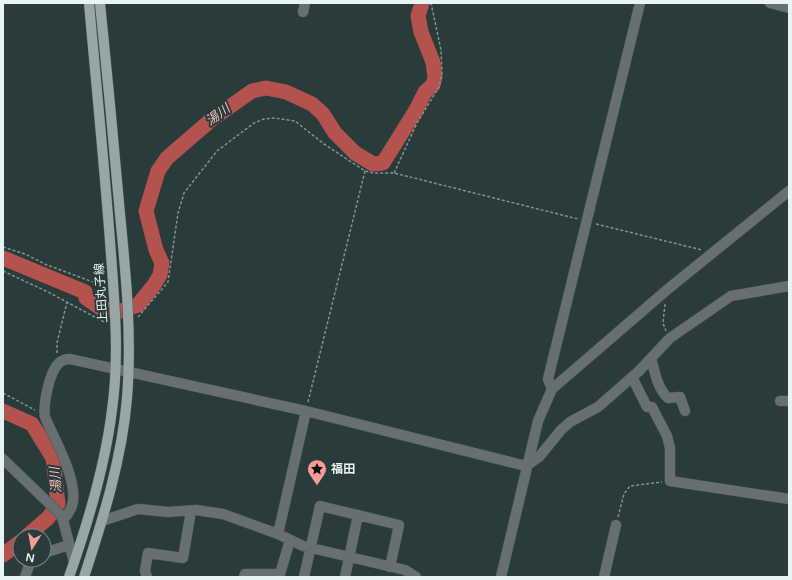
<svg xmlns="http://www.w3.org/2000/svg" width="792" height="580" viewBox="0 0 792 580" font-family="'Varela Round','Noto Sans JP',sans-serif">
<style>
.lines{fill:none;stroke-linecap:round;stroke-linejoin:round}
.river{stroke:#b4534e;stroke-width:15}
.minor-casing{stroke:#485858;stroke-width:11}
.major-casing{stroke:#485858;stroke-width:11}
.path{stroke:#829191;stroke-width:1.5;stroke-dasharray:3 2;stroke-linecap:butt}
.minor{stroke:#67706f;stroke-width:10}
.major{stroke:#96a7a6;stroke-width:10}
.labels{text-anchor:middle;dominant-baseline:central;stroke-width:4;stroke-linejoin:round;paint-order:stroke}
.street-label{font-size:12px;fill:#e8f3f3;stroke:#293b3a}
.poi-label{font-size:12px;font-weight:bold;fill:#e8f3f3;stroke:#293b3a;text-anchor:start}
.water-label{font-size:13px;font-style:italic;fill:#f5bfb9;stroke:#293b3a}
</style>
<rect width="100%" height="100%" fill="#293b3a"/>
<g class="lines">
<path class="river" d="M3 258 85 292 86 298 102 309 122 311 138 305 154 285 160 275 162 263 156 250 146 211 158 171 167 158 211 120 252 91 266 88 286 92 312 104 323 114 335 133 355 153 373 164 383 163 416 110 425 92 433 85 435 77 433 62 421 32 418 16 422 3
M3 411 32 424 53 458 58 504 48 518 27 536
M3 555 20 542"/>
<g class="minor-casing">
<path id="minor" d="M770 3 789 8
M303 12 305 3
M651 358C655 372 657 388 668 398L680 397 685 411
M632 377 647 407H652L667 436 670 448V481L789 499
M552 389 548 379 640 3
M780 401H789
M3 459 59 513 63 520 74 562
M63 520C68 514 72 509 73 501 76 476 55 441 45 417 43 405 49 372 59 363 62 360 66 359 70 359L306 411 526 466 539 457 561 430 570 422 598 407 639 371 670 338 731 296 789 286
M102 521 138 509 168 512 196 510 223 514 278 534 303 546 405 570 416 577
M278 534 306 411
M44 553 69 545
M25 577 31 560
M147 577 145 571 148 553 183 558 191 511
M244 577 245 574H280L290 540
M304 577 320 506 399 525 390 567
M345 577 358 515
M501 577 538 421 552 389 668 289 789 191
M604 577 616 525"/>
</g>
<g class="major-casing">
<path id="major" d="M69 577C88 523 105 467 112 410 120 354 114 297 110 241 104 162 96 82 89 3
M84 577C103 519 122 459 127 398 132 336 126 275 120 214 114 144 107 73 100 3"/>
</g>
<path class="path" d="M394 173 417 123 439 87 442 73 441 50 431 3
M596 224 702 250
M3 247 25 254 47 265 104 286
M3 271 48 292 106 323
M665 304 663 323 666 331
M138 317 168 282 178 213 184 193 217 151 254 123 264 119 274 118 295 121 324 144 365 171 373 173H394L578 219
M57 353V343L67 302
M3 393 35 410
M308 402 365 171
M618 517 624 494 630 486 662 482"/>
<use href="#minor" class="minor"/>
<use href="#major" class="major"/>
</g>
<defs>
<g id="sight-pin" transform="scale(1)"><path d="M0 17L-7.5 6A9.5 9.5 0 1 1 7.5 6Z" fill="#f59c94" stroke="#293b3a"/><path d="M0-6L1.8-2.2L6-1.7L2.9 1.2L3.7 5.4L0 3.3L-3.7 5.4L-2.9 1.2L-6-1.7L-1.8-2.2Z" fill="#111"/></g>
</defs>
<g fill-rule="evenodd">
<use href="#sight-pin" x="317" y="469"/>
</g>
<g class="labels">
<g class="street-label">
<text transform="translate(101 293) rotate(-94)">上田丸子線</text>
</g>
<g class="poi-label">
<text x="331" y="469">福田</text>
</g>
<g class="water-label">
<text transform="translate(218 115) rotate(-37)">湯川</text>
<text transform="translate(56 480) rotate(-96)">湯川</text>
</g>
</g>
<rect width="792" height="580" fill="none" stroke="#e8f3f3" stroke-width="8"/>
<g transform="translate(32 548) rotate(191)"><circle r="19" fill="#293b3a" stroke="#758584"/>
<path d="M0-3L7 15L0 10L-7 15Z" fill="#f59c94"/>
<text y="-6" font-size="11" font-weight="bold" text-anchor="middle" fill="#e8f3f3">N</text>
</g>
</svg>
